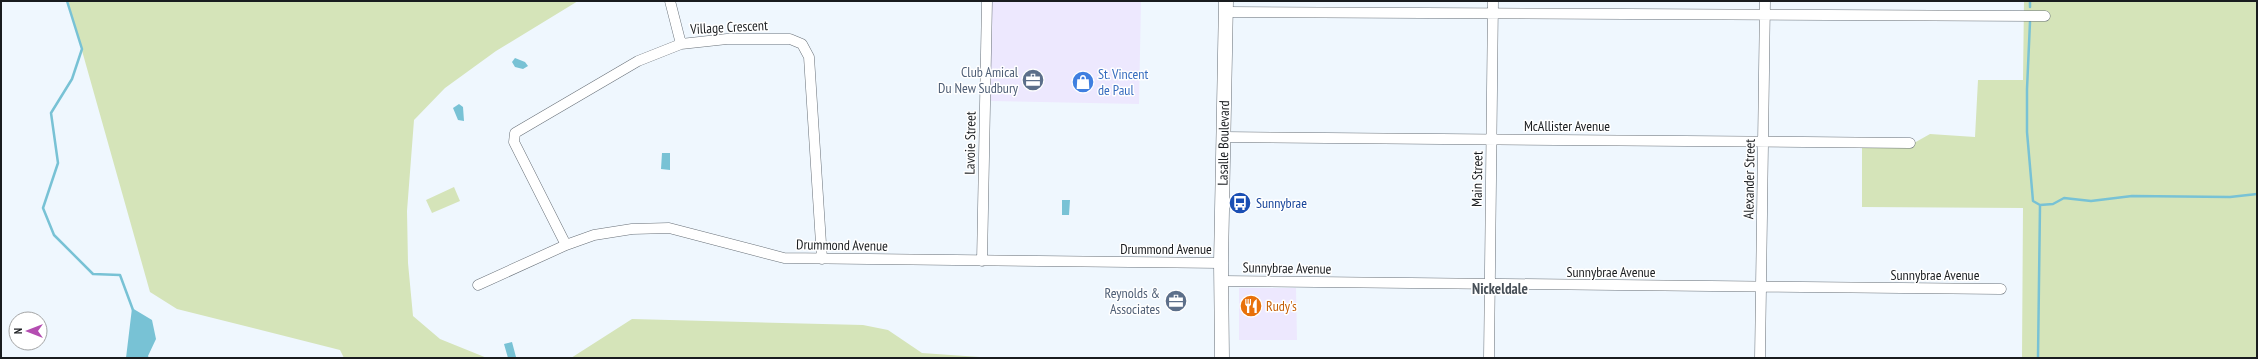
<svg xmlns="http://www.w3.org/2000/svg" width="2258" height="359" viewBox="0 0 2258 359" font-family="'PT Sans Narrow',sans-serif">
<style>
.commercial{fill:#ede8fe}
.green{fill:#d5e4b9}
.water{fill:#78c2d5}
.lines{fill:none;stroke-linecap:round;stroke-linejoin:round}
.stream{stroke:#78c2d5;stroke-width:2.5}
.street-casing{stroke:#687078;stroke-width:11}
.secondary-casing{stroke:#687078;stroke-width:15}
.street{stroke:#fff;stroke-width:10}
.secondary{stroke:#fff;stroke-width:14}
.labels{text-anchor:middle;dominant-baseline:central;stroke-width:3;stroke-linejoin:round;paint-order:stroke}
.street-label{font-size:14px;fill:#191c1f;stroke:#fff}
.service-label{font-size:14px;fill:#4e5e75;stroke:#fff;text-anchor:end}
.shop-label{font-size:14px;fill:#366cbe;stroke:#fff;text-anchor:start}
.transit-label{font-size:14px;fill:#164399;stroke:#fff;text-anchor:start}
.food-label{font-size:14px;fill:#c56008;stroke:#fff;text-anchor:start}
.neighbourhood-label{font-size:15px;font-weight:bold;fill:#485058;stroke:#fff}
</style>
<rect width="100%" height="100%" fill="#eff7fe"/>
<path class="commercial" d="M990 1H1141L1139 104 991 101Z
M1239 288H1296L1297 340H1239Z"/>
<path class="green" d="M68 1H578L496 51 445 88 414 120 407 211 408 263 413 316 440 339 487 358H344L340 350 177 309 150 292Z
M2024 1H2257V358H2022L2023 208 1862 207V143H1914L1930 134 1975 137 1978 80H2023Z
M454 187 460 201 432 213 426 200Z
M632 319 863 325 888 330 922 353 994 358H571Z"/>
<path class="water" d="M515 58 525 62 528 66 523 69 515 67 512 62Z
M459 104 463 107 464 121 458 120 453 108Z
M662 153H670V170L661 169Z
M1062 200H1070L1069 215H1062Z
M132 308 152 320 156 339 148 356 149 358H126Z
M512 342 516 357 508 358 504 344Z"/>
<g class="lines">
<path class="stream" d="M67 1 82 49 72 79 51 113 58 163 43 208 54 235 93 274 120 275 133 310
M2030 7V1
M2030 22 2027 89V132L2033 201 2040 205 2038 358
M2040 205 2053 204 2064 198 2091 201 2132 196 2230 197 2257 194"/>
<g class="street-casing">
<path id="street" d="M670 1 681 44
M1226 12 2045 16
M1223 137 1910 143
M566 245 514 142 515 133 638 61 681 44 727 39H790L802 44 809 57 822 259
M982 261 987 1
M1221 281 2001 289
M478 285 566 245 594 235 632 229 669 228 784 258 1221 263
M1489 358 1493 1
M1760 358 1765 1"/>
</g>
<g class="secondary-casing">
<g id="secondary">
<path id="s1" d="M1222 358 1221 263 1226 1"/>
</g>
</g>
<use href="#street" class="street"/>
<use href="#secondary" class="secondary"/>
</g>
<defs>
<g id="office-disc" transform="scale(1.15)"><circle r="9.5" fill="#5c6f8a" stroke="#fff"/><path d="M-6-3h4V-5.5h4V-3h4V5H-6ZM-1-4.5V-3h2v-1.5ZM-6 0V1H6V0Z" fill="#fff"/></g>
<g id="shop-disc" transform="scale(1.15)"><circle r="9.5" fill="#3f7fe0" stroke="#fff"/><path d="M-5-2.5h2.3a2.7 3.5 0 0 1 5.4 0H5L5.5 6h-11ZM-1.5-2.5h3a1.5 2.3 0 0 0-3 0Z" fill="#fff"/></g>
<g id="bus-disc" transform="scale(1.15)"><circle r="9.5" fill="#1a4fb4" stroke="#fff"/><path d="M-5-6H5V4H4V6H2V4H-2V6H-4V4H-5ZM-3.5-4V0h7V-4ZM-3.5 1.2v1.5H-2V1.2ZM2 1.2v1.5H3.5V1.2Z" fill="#fff"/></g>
<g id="restaurant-disc" transform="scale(1.15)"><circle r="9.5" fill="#e8710a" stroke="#fff"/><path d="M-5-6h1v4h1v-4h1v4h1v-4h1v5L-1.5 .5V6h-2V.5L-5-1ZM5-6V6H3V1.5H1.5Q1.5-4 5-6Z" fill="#fff"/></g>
</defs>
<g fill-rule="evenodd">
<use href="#office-disc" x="1033" y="80"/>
<use href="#shop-disc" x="1083" y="82"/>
<use href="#bus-disc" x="1240" y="203"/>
<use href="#office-disc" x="1176" y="301"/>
<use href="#restaurant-disc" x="1251" y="306"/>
</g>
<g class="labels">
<g class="street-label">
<text transform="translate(729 27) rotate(-3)">Village Crescent</text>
<text x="1567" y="126">McAllister Avenue</text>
<text transform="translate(970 143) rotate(-89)">Lavoie Street</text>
<text stroke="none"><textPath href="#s1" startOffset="215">Lasalle Boulevard</textPath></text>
<text transform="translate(1477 179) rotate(-89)">Main Street</text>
<text transform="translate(1749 179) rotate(-89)">Alexander Street</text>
<text transform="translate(842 245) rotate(1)">Drummond Avenue</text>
<text x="1166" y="249">Drummond Avenue</text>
<text transform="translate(1287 268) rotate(1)">Sunnybrae Avenue</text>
<text x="1611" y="272">Sunnybrae Avenue</text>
<text x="1935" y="275">Sunnybrae Avenue</text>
</g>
<g class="service-label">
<text x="1018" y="72">Club Amical<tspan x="1018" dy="16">Du New Sudbury</tspan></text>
<text x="1160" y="293">Reynolds &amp;<tspan x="1160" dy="16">Associates</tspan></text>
</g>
<g class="shop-label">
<text x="1098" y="74">St. Vincent<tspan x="1098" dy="16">de Paul</tspan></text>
</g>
<g class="transit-label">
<text x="1256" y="203">Sunnybrae</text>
</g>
<g class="food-label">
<text x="1266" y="306">Rudy's</text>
</g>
<g class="neighbourhood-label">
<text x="1500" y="288">Nickeldale</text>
</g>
</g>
<rect width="2258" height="359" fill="none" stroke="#191c1f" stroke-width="4"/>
<g transform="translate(28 331) rotate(270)"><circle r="19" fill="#ffffff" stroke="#a3a4a5"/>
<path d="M0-3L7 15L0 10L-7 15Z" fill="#b44db1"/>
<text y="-6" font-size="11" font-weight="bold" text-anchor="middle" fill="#191c1f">N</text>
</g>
</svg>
